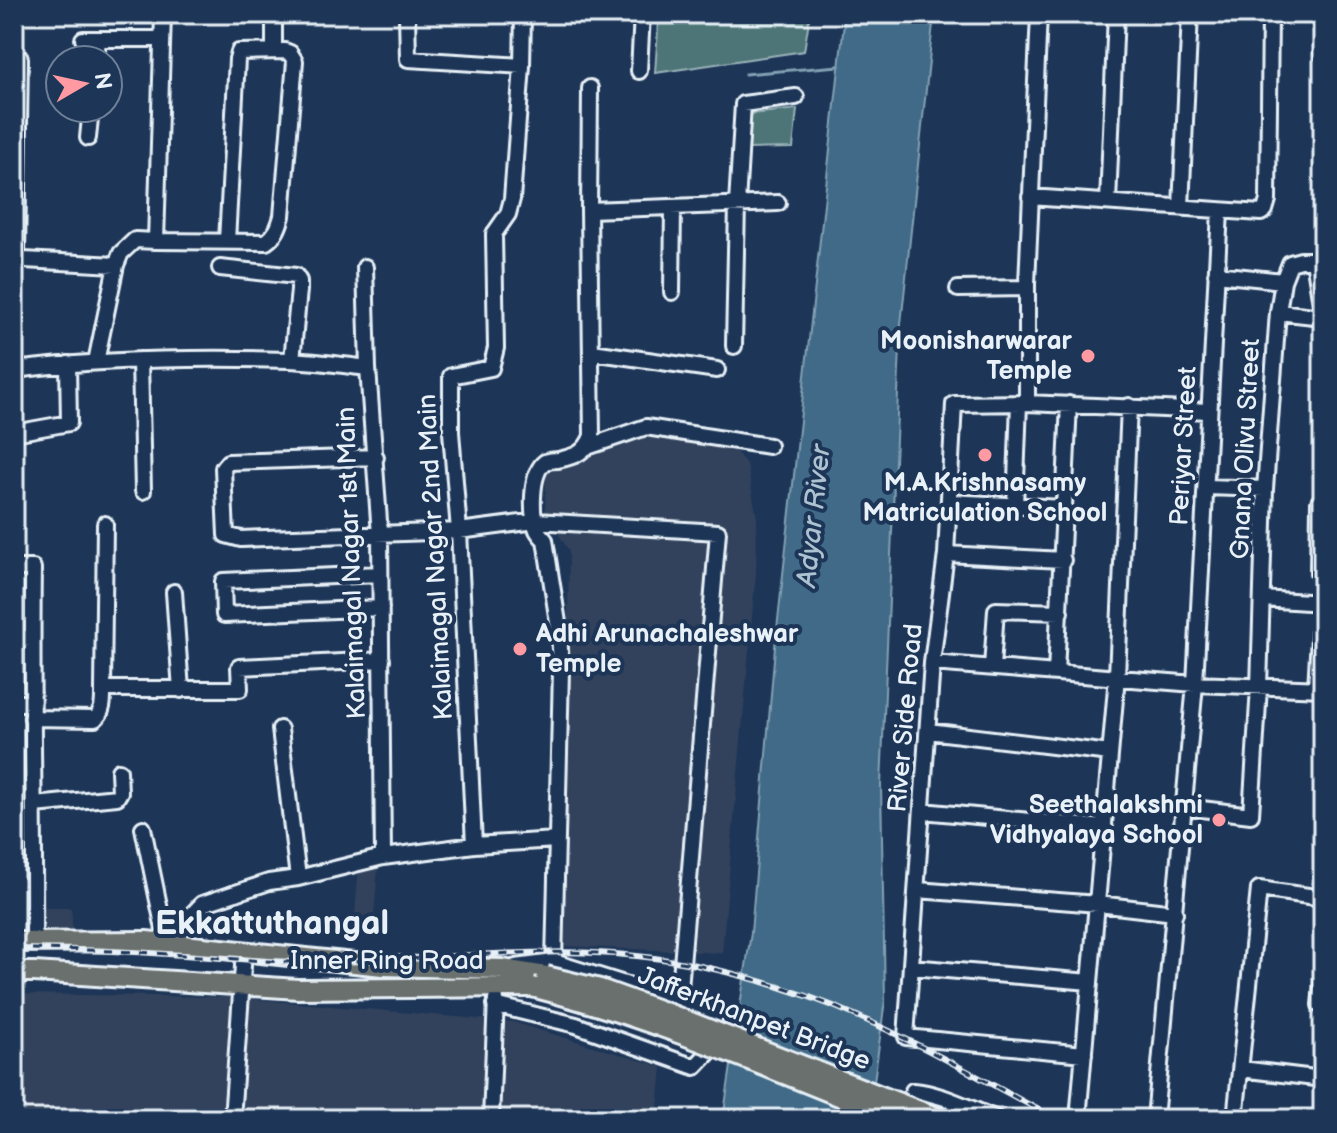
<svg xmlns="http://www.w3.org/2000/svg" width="1337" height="1133" viewBox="0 0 1337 1133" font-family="'Balsamiq Sans',sans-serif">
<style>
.built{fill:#30435c}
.green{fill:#4d7477;stroke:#9ab2b8;stroke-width:2}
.water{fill:#406b87;stroke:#83a1b4;stroke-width:2}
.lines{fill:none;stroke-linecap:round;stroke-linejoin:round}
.stream{stroke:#83a1b4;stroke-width:3}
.minor-casing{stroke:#e8f1f8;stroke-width:20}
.major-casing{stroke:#e8f1f8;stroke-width:24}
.minor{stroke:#1d3557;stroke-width:14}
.major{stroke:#6b706d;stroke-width:18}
.rail-casing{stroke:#e8f1f8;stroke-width:6}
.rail{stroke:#1d3557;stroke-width:3;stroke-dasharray:9;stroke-linecap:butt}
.major-bridge-casing{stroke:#e8f1f8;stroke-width:24;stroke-linecap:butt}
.major-bridge{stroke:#6b706d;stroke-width:18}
.poi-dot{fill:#ff9aa2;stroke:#1d3557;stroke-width:3}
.labels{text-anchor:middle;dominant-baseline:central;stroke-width:8;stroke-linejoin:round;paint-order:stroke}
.poi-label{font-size:26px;font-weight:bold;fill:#e8f1f8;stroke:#1d3557;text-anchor:end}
.street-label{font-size:26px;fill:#e8f1f8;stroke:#1d3557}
.water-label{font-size:28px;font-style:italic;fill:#adc2d0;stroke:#1d3557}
.district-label{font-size:34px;font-weight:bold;fill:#e8f1f8;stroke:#1d3557}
</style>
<rect width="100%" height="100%" fill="#1d3557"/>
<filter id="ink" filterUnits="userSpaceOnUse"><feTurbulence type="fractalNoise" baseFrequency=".0125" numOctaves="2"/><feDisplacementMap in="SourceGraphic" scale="16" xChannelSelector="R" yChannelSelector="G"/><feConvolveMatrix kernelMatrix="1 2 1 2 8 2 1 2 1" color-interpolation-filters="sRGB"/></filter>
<g filter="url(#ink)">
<path class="built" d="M657 438 731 446 747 465 757 518 756 572 722 953 563 946 569 551 545 513 546 473 575 462 618 440Z
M359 865 378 868 373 927 354 926Z
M43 908H71L73 935H46Z
M14 994 227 997 513 1022 662 1067 657 1119H14Z"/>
<path class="green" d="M659 14H810L804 51 655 73Z
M797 109 793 148 746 149 750 114Z"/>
<path class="water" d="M845 14H934L901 324 881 785 885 1000 869 1119H723L751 933 775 647Z"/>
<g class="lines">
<path class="stream" d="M745 74 839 66"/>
<g class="minor-casing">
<path id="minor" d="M407 14 408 59 522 66
M1322 14 1323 55
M83 39H162
M274 50V14
M20 58 17 256 24 260 116 265
M96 60 98 39
M639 71 642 14
M88 138 91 108
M1030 197 1261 213 1265 210 1268 200 1270 14
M1108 202 1116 14
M1181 207 1190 14
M589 210 778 203
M156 241 266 242C276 235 279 227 282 216L295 61 290 53 285 51 239 52 237 59 227 241
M365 267 368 368 380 535 383 857
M220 268 296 276 299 281V290L292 360
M1216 274 1283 281
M958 289 1027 288
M672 292 673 207
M1278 312 1323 317
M734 346 737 204 743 104 796 97
M592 352 717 370
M140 360 143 491
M96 362 116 265 121 253 135 240 156 241 163 14
M14 370C105 359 197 357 289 360 315 361 342 365 368 368
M1027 403V284L1039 14
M14 433 69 423 68 364
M587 447 646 427 769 446
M376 457 228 462 223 468 226 535 241 539 459 531 536 521 718 532 679 1001
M1207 487 1265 489
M949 502 1063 508
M1015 506 1019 403
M946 554 1063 560
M14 568H33C31 693 35 817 34 942
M1318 573 1319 502H1323
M380 574 223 581 224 615 381 608
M174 592 181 690
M1262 599 1323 603
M14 637 32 639
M932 663 1195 684 1323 689
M992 667 996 610 1060 612
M1056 673 1069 404
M1316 688 1321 603
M103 689 105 524
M14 703H32
M32 718 95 719C104 712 103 699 103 689H240L239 667 382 660
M280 729 298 878
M928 731 1110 753
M35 805 117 797 120 792 119 771
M1185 807 1251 815 1259 687 1265 489 1278 312 1283 281 1290 263 1301 260H1314L1323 317
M922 811 1105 828
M143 828 167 944
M474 845 459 531 451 432V376L491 368 496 348 494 234 508 214 512 199 522 66 523 14
M917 890 1098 904 1175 913
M177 945 183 924 202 904 269 882 298 878 383 857 474 845 556 840
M554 962 561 670 559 629 545 540C542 537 539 534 537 530 531 515 530 473 545 462 548 461 554 460 558 460 576 456 585 453 592 436L589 210 590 88
M911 967 1090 982
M1323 978 1320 1005H1323
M495 1005 576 1025 695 1067 713 1048 714 1015 679 1001 554 962 516 967
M1084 1054 906 1037 932 663 946 554 954 404 1027 403 1209 411
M1241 1069 1323 1079
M902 1115 913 1091C941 1093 970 1109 997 1119
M232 1119 244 952
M491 1119 496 999
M1078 1119 1117 676 1129 406
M1155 1119 1195 684 1220 211
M1235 1119 1259 889 1323 898"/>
</g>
<g class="major-casing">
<path id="major" d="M14 942 146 941 383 966 502 969 546 976
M14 972H34L298 989 532 987"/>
</g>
<use href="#minor" class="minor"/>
<use href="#major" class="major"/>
<g class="rail-casing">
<path id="rail" d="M14 949C71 949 127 951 183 955 221 957 260 962 298 962 432 964 562 937 696 965 751 977 806 993 857 1016 925 1046 990 1084 1056 1119"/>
</g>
<use href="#rail" class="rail"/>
<g class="major-bridge-casing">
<path id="major-bridge" d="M546 976 600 989 667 1013 940 1119
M532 987C658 1019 777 1072 897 1119"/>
</g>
<use href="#major-bridge" class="major-bridge"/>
</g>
</g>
<g class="poi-dot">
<circle cx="1088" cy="356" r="8"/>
<circle cx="985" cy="455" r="8"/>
<circle cx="520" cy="649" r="8"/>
<circle cx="1219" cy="820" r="8"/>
</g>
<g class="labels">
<g class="poi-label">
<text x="1072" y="341">Moonisharwarar<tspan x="1072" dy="30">Temple</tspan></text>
<text x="985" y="483" text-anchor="middle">M.A.Krishnasamy<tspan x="985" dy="30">Matriculation School</tspan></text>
<text x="536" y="634" text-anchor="start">Adhi Arunachaleshwar<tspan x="536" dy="30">Temple</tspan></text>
<text x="1203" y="805">Seethalakshmi<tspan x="1203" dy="30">Vidhyalaya School</tspan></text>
</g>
<g class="street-label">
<text transform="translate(1184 446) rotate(-87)">Periyar Street</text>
<text transform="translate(1246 449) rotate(-87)">Gnana Olivu Street</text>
<text transform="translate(436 557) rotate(-93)">Kalaimagal Nagar 2nd Main</text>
<text transform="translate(352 563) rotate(-92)">Kalaimagal Nagar 1st Main</text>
<text transform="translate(906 718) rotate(-85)">River Side Road</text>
<text x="387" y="961">Inner Ring Road</text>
<text transform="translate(754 1019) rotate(21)">Jafferkhanpet Bridge</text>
</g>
<g class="water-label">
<text transform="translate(814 516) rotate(-84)">Adyar River</text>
</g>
<g class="district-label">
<text x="272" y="923">Ekkattuthangal</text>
</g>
</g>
<rect width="1337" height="1133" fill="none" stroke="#1d3557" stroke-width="48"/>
<rect x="24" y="24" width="1289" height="1085" fill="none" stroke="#e8f1f8" stroke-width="3" filter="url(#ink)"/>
<g transform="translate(84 84) rotate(81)"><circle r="38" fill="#1d3557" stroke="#6e8097" stroke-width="2"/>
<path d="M0-6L14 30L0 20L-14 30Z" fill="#ff9aa2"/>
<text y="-12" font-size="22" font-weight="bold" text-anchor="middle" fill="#e8f1f8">N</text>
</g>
</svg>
